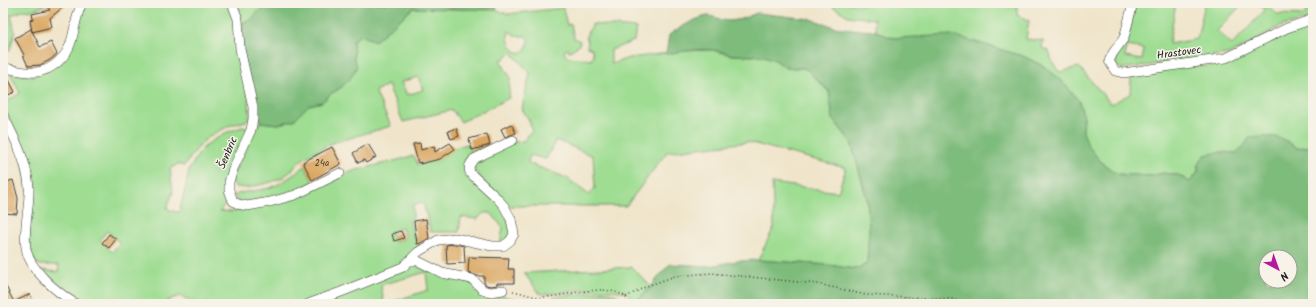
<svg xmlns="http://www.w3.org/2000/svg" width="1316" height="307" viewBox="0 0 1316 307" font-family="Kalam,sans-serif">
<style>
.green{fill:#9edd92;stroke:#5d7c57;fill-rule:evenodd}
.forest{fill:#7ebc7c;stroke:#4d6c4c;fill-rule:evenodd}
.building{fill:#daa660}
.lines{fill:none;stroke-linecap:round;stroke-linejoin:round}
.minor-casing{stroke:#3c3a36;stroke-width:10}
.path{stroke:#3c3a36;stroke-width:1.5;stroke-dasharray:1 3;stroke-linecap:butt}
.minor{stroke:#fff;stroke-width:9}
.labels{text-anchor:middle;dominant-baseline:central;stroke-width:3;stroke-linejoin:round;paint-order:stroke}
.number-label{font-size:9px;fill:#4c3e2d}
.street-label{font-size:11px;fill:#1c1c1c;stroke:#f7f3e8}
</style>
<rect width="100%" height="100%" fill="#f7f3e8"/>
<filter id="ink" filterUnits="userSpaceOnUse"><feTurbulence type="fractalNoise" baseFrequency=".025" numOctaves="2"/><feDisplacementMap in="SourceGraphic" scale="8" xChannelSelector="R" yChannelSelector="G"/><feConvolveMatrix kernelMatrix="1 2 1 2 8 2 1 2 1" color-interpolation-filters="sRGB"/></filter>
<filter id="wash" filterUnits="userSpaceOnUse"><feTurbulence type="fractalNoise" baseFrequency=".012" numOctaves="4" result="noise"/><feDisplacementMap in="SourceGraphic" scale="16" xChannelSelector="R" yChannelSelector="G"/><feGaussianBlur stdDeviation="0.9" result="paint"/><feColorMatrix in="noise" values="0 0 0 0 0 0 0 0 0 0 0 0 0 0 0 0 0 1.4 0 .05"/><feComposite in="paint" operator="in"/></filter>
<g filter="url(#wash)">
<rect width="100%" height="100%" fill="#f0e5cb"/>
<path class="green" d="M3 3H42L45 6 29 11 25 10 11 15 15 32 10 50 3 51Z
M85 3H228L236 28 235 42 237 57 249 100 250 118 246 121 231 125 215 133 206 139 200 145 184 166 178 164 170 169 173 192 167 208 172 211 179 212 186 186 189 170 200 152 206 145 225 133 242 127 247 128 248 131 227 192V203L219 211 231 212 256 207 331 180 353 171 414 156 418 165 445 155 456 147 468 144 470 151 488 146V149L466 170 503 208 512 234 500 244 503 228 491 213H483L478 219 461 217 459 232H431L423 203 413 205V218L410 221 413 235 420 247 403 264 338 291 301 304H196L180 296 171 299 163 304H80L69 297 41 270 58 272 59 265H40L34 262 28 242 32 211 18 138 3 104 20 93 10 73 34 76 62 62ZM402 228 406 238 395 242 390 232ZM107 231 120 243 112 252 100 240Z
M237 3H267L249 21 242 23Z
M827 3H847L861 5 862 3H1017V15L1029 20 1026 39 1043 41 1042 48 1049 51 1052 61 1059 72 1079 67 1111 104 1130 94 1131 77 1145 72 1168 68 1205 66 1230 59 1276 35 1313 23V146L1297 148 1287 141 1243 148 1236 153 1221 152 1198 164V172L1190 182 1178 175 1163 173 1151 176 1117 174 1102 163 1088 146 1082 131 1084 117 1065 84 1045 67 1023 56 889 37 876 31 874 19 848 16Z
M1136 3H1176L1169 44 1197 39 1205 3H1243L1217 31 1232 45 1265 10 1258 3H1268L1267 5 1277 14 1304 15 1313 3V18L1279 27 1243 48 1228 54 1121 69 1116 65V57L1126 43ZM1127 46 1144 49 1142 60 1125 57Z
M413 8 497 10 508 14 563 8 567 25 571 24 574 38 580 41 579 45 570 51 566 49 564 52 568 57 591 60 593 55 592 49 587 47 588 42 586 37 588 31 592 27V24L636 28 634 41 611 50V64L629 58 683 51 712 50 732 55 751 56 763 55 777 61 786 68H804L809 71 815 78 829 92 833 119 851 142 867 199 869 228 867 264 855 269 829 265 758 260 774 227 772 183 838 192 846 168 748 142 667 152 626 206H506L473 169 475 163 512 142 524 141 532 130 529 120 522 109 530 73 511 52 504 59 500 60 510 77 509 98 461 122 452 110 403 122 388 85 375 91 391 126 332 143 301 160 291 171 282 178 271 182 247 188 235 187C234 184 233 180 233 178 233 174 258 124 260 122L278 124 294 120 309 105 322 102 332 93 342 87 354 60 353 40 361 35 375 41ZM509 31 516 36H526L529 41C527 47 526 49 520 53 511 51 506 40 509 31ZM418 77 423 90 407 95 401 82ZM556 140 593 156 595 188 589 195 567 178 528 163 530 155 546 159Z
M305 166 313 182 293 193 240 204 234 196C240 191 260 191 269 188 282 184 294 174 305 166Z
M414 265 442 275 473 283 483 298 492 301 500 295 533 304 546 302 547 304H385L428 290 426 272 381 285 384 304H318Z
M632 267 651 287 635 302 626 292C612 290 598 289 584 290 569 291 555 295 540 294L524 273Z
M584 293C597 293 620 288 623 304H556L553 297Z"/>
<path class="forest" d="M267 3H495L497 10 413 8 375 41 361 35 353 40 354 60 357 66 352 76 342 87 332 93 322 102 309 105 294 120 278 124 260 122 258 107 248 79 243 55 242 23 249 21Z
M757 13 811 19 834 27 860 30 876 31 889 37 897 38 952 35 1023 56 1045 67 1065 84 1079 101 1084 117 1083 131 1088 146 1102 163 1117 174 1151 176 1163 173 1178 175 1190 182 1198 172V164L1205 155 1221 152 1236 153 1243 148 1249 138C1272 136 1278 134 1297 148L1313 146V304H633L651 287 660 275 670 264 710 266 737 261 758 260 829 265 855 269 867 264 869 228 867 199 851 142 833 119 829 91 815 78 809 71 804 68H786C766 51 758 57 734 55 727 54 720 51 713 50 699 48 680 52 666 54L669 35C678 29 697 17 708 16 713 16 719 19 723 20 735 23 746 17 757 13ZM1266 257H1290V281H1266Z"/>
<g id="blocks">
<path class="building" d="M44 3H68L50 18 52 27 32 32 30 20 33 19 32 14 50 10Z
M31 29 40 47 51 42 57 54 50 60 40 65 28 66 23 55H24L15 38Z
M3 73 6 74 15 92 6 96 3 90Z
M511 124 516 133 505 137 501 129Z
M456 128 459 136 451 139 448 131Z
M487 134 490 145 472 150 469 139Z
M420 143 421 150 434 146 435 152 450 143 455 149 440 159 420 164 421 162 418 163 413 144Z
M368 144 376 157 366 163 364 160 358 163 353 153Z
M332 147 341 164 312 180 303 162Z
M13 180 18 198 17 214 3 213V183Z
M426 219 429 238 421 243 417 244 414 221Z
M401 231 404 238 394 241 392 234Z
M109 234 116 239 109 248 102 243Z
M455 244 464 246 465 263 447 264 446 245Z
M469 257 509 258 508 269H514V283H497V285L491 286 486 285 484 282V276H477L468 272Z
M3 281 14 302 30 294 35 304H3Z"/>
</g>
</g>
<g filter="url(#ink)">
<use href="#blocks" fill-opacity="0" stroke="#3c3a36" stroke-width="1"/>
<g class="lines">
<g class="minor-casing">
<path id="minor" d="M232 3 238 19 240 49 253 107V119L251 130 233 169 229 182V190L233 201 238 204 247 206 270 202 295 195 340 173
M1133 3 1124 38 1113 53 1109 61 1115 71 1123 73 1226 58 1287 28 1313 19
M3 67C13 70 25 73 36 72 52 71 67 56 71 42 75 29 76 15 82 3
M3 115C14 137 27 161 29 187 30 207 23 229 26 248 29 270 58 293 76 304
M410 261H418L442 273 472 279 483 290 491 292 503 290
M308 304 341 292 403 267 418 252 438 240 455 238 492 246H503L510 241 514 234 511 219 504 206 496 197 470 173C468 166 470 164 474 159L513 140"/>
</g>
<path class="path" d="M513 291C522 292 530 297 540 297 565 298 603 281 626 297V304
M626 297 647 286 675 276 711 273 818 284 866 295 952 299 967 304"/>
<use href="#minor" class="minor"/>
</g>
</g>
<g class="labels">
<g class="number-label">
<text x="322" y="163">24a</text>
</g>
<g class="street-label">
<text transform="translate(1179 53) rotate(-8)">Hrastovec</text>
<text transform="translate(228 153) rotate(-67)">Šenbric</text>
</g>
</g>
<rect width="1316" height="307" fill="none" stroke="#f7f3e8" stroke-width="16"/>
<g transform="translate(1278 269) rotate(139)"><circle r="19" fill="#f7f3e8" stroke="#9f9d96"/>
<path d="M0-3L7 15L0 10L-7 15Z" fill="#b5179e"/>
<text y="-6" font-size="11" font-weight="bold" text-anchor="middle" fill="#1c1c1c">N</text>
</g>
</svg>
